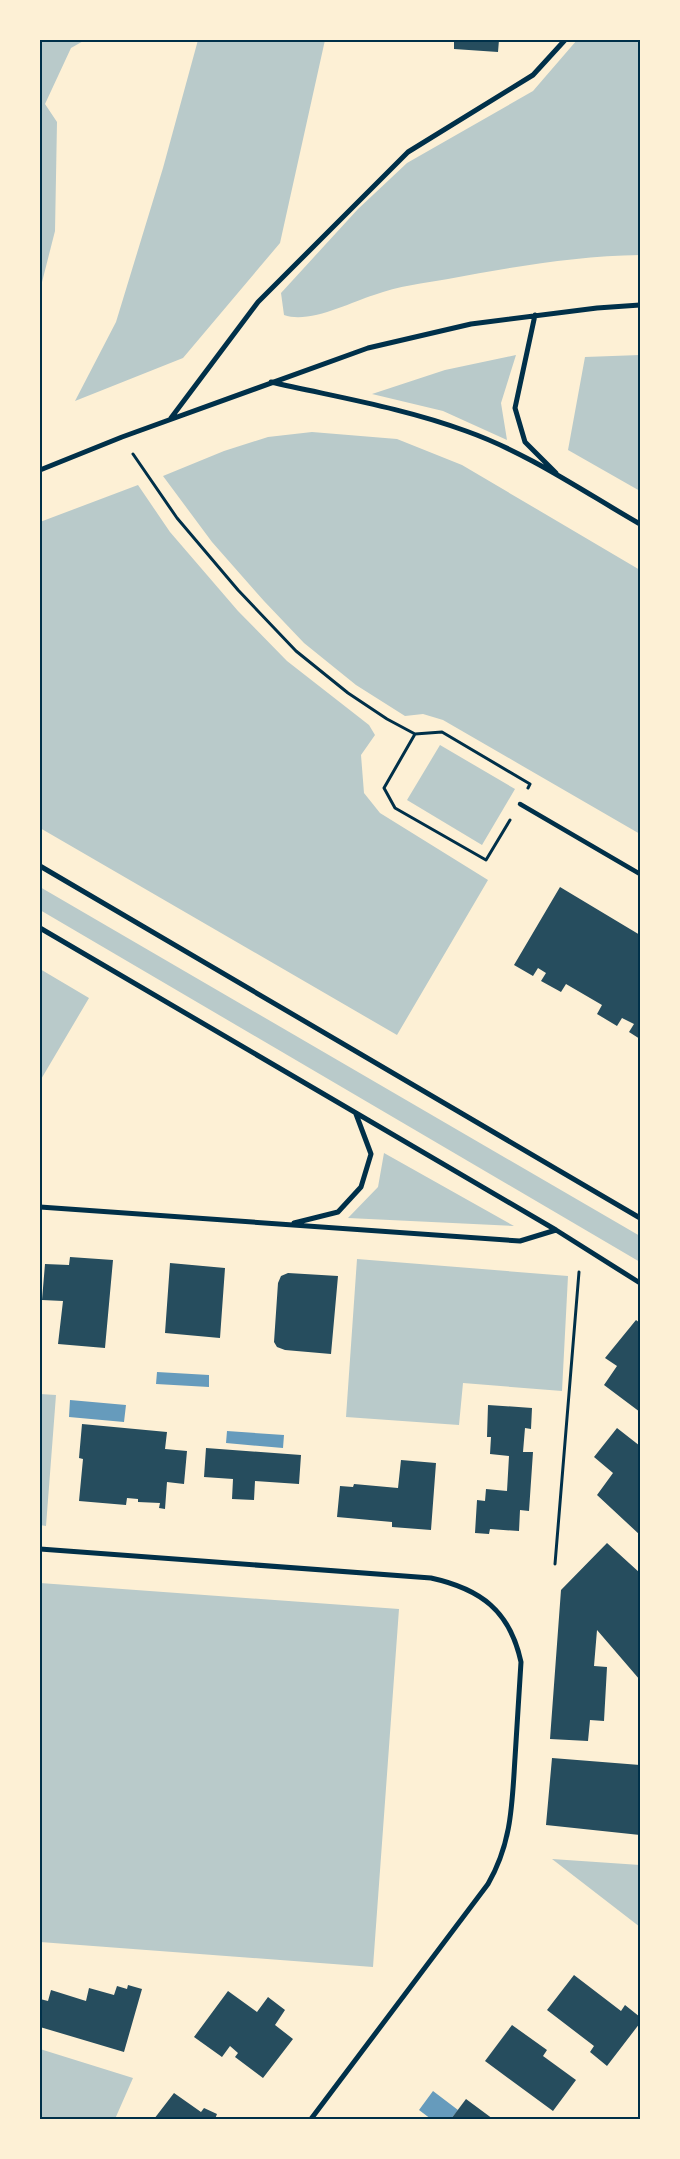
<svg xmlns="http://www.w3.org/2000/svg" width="680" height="2159" viewBox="0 0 680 2159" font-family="'Source Sans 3',sans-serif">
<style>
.green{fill:#b9caca}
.water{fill:#669bbc}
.building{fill:#264d5e}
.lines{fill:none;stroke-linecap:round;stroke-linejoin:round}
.path{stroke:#003049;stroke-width:3}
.pedestrian{stroke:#003049;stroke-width:4.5}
.minor{stroke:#003049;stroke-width:5}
.neatline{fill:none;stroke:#003049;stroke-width:2}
</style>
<rect width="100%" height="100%" fill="#fdf0d5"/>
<path class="green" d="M40 40H85L71 48 45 104 57 122 55 231 40 290Z
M198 40H325L280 243 183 358 75 401 116 322 163 168Z
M577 40H640V255C576 256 512 267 448 279 424 283 398 286 374 295 349 303 309 324 284 315L281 293 358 209 407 163 533 91Z
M516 355 501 403 507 440 443 411 372 394 445 370Z
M640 355V491L568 450 585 357Z
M312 432 397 439 462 465 640 570V834L443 720 423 714 405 716 356 685 304 643 264 601 212 542 163 476 224 451 268 437Z
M138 485 170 532 238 611 287 661 369 725 375 735 361 755 364 793 380 813 488 880 397 1035 40 828V522Z
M440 745 515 789 482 845 407 800Z
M40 887 640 1236V1262L40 910Z
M40 969 89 998 40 1081Z
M384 1153 514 1226 348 1218 378 1187Z
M357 1259 568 1276 562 1391 463 1383 459 1425 346 1417Z
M40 1394 56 1395 46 1526 40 1525Z
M40 1583 399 1609 373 1967 40 1942Z
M552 1859 640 1865V1927Z
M40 2049 133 2078 115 2119H40Z"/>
<path class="water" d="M157 1372 209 1375V1387L156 1384Z
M70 1400 126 1405 124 1422 69 1417Z
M227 1431 284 1435 283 1448 226 1443Z
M433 2091 458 2110 451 2119H431L419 2110Z"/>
<path class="building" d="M454 40H499L498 52 454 49Z
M560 887 640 935V1039L629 1032 634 1024 622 1018 617 1026 597 1014 602 1005 566 984 561 992 541 981 546 973 538 968 533 976 514 965Z
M70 1257 113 1260 105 1348 58 1344 63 1301 42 1300 45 1264 69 1265Z
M170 1263 225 1268 220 1338 165 1333Z
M288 1273 338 1276 331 1354 285 1350 277 1347 274 1342 278 1283 281 1276Z
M636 1320 640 1323V1412L604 1385 617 1366 605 1358Z
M488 1405 532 1408 531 1429 525 1428 523 1452H533L529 1511 520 1510 519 1531 490 1529 489 1534 475 1533 477 1500 485 1501 486 1489 507 1491 509 1456 490 1454 491 1437H487Z
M82 1424 167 1432 165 1449 187 1451 184 1484 167 1482 165 1509 159 1508 160 1503 138 1502V1499L127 1498 126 1505 79 1501 83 1459 79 1458Z
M617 1428 640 1446V1535L597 1495 613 1473 594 1457Z
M206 1448 301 1455 299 1484 255 1481 254 1500 232 1499 233 1479 204 1477Z
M401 1460 436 1463 431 1530 392 1527V1522L337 1517 340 1486 353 1487 354 1484 398 1488Z
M607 1543 640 1573V1680L597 1630 594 1666 607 1667 604 1721 590 1720 588 1741 550 1739 561 1590Z
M552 1758 640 1765V1835L546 1825Z
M574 1975 621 2011 625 2005 640 2017V2023L607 2066 590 2052 594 2046 547 2010Z
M128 1985 142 1989 124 2052 40 2027V1999L48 2001 51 1990 86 2001 89 1988 114 1995 117 1986 127 1989Z
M228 1991 257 2012 268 1997 285 2010 275 2025 293 2039 263 2078 235 2057 238 2053 230 2046 222 2057 194 2037Z
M512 2025 547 2050 543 2056 576 2080 553 2111 485 2061Z
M174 2093 201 2112 204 2108 217 2114 215 2119H154Z
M466 2099 493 2119H451Z"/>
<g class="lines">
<path class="path" d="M133 454 177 518 238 590 296 651 348 693 387 719 415 734 442 732 530 784 528 788
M415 734 384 788 395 808 486 860 510 820
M555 1564 579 1272"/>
<path class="pedestrian" d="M520 804 640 874"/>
<path class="minor" d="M535 315 515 408 525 442 556 473
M271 382C336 397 404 408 466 431 528 453 584 492 640 524
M171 418 258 302 408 152 533 75 565 40
M40 470 122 437 368 348 471 324 597 308 640 305
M40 866 640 1218
M40 928 556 1230 640 1283
M40 1207 520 1241 556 1230
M294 1223 338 1212 361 1187 371 1154 356 1114
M40 1549 431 1578C481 1589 510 1611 521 1662 519 1694 517 1726 515 1758 512 1804 512 1842 488 1884L311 2119"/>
</g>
<rect width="680" height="2159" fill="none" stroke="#fdf0d5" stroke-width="82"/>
<rect x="41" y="41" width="598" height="2077" class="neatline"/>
</svg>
